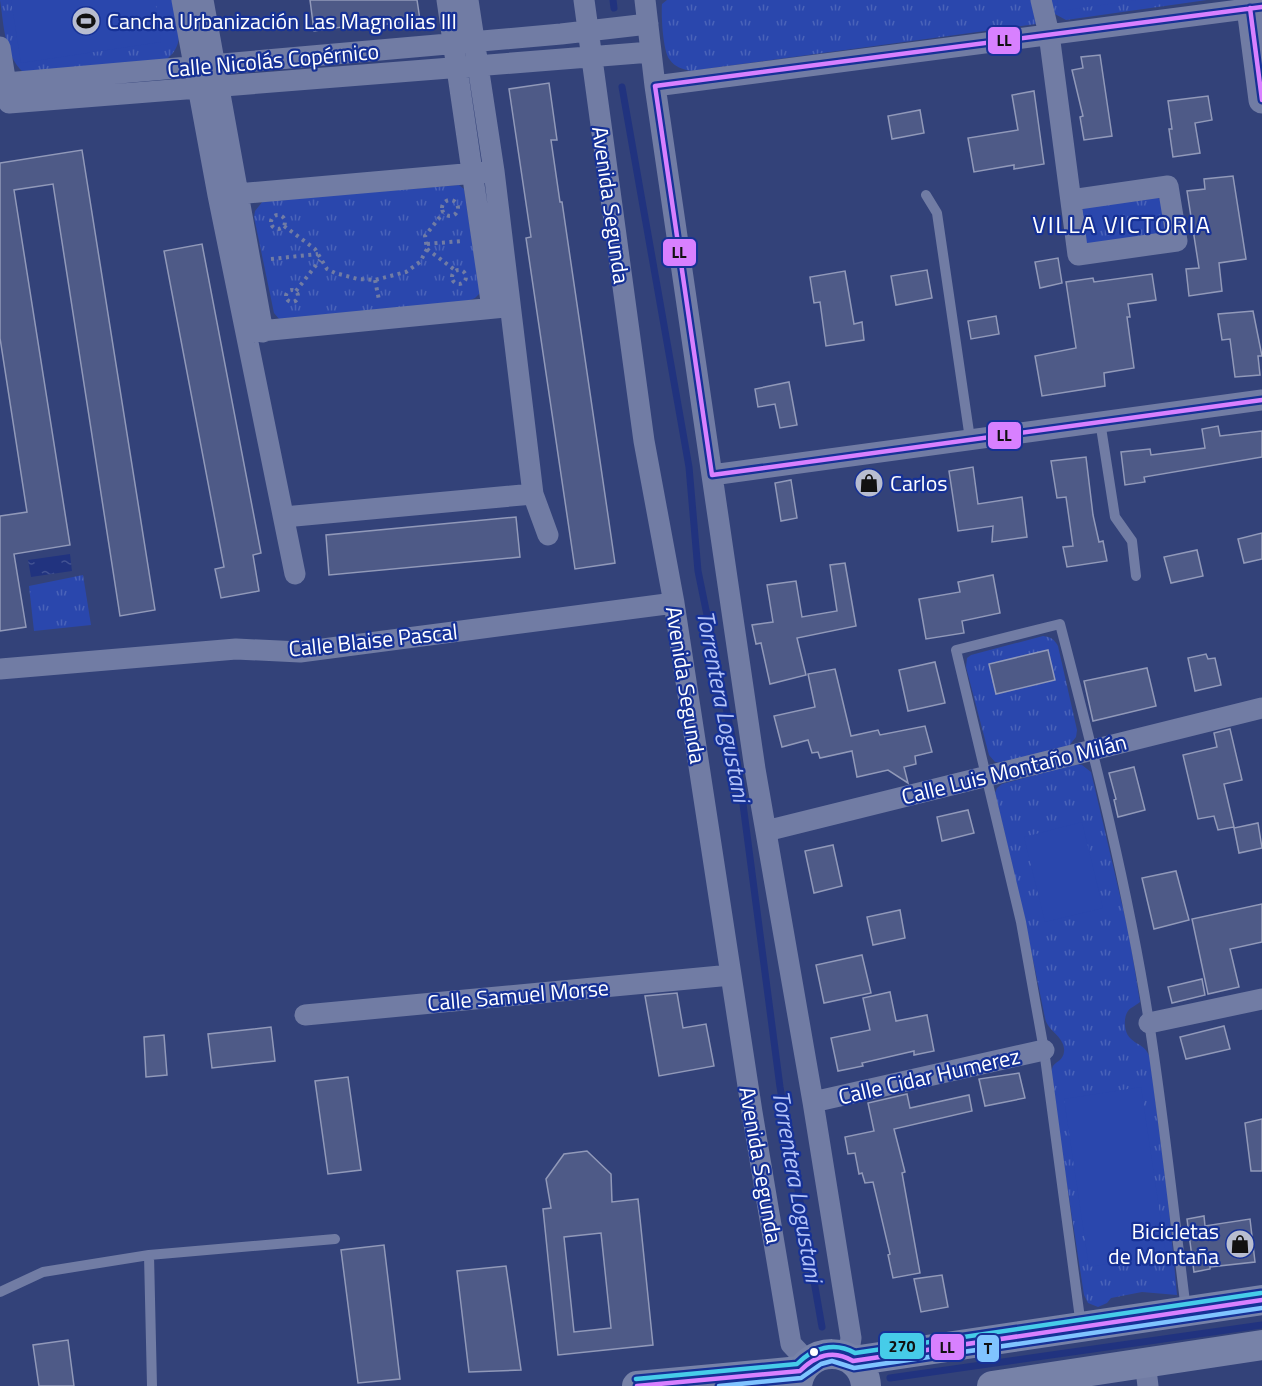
<svg xmlns="http://www.w3.org/2000/svg" width="1262" height="1386" viewBox="0 0 1262 1386" font-family="'Titillium Web',sans-serif">
<style>
.grass{fill:url(#grass-tufts)}
.garden{fill:#2a47ad}
.water{fill:url(#water-ripples)}
.lines{fill:none;stroke-linecap:round;stroke-linejoin:round}
.stream{stroke:#21337f;stroke-width:7}
.building{fill:#4e5a87;stroke:#9199b9;stroke-width:1.5;fill-rule:evenodd}
.path{stroke:#717ca4;stroke-width:4;stroke-dasharray:3 4.5;stroke-linecap:butt}
.service{stroke:#717ca4;stroke-width:10}
.minor{stroke:#717ca4;stroke-width:21}
.tertiary{stroke:#717ca4;stroke-width:27}
.secondary{stroke:#7782a8;stroke-width:30}
.bus-1-casing{stroke:#163196;stroke-width:9}
.bus-2-casing{stroke:#163196;stroke-width:9}
.bus-3-casing{stroke:#163196;stroke-width:9}
.bus-1{stroke:#d880ff;stroke-width:4.5}
.bus-2{stroke:#80c4ff;stroke-width:4.5}
.bus-3{stroke:#46cce9;stroke-width:4.5}
.bus-dot{fill:#fff;stroke:#163196;stroke-width:2}
.labels{text-anchor:middle;dominant-baseline:central;stroke-width:4.5;stroke-linejoin:round;paint-order:stroke}
.poi-label{font-size:22px;fill:#fff;stroke:#163196;text-anchor:start}
.street-label{font-size:22px;fill:#fff;stroke:#163196}
.neighbourhood-label{font-size:24px;letter-spacing:1.5px;fill:#fff;stroke:#163196}
.water-label{font-size:24px;font-style:italic;fill:#b4c3f8;stroke:#163196}
.line-badge{stroke:#163196;stroke-width:2}
.pale-badge-label{font-size:16px;text-anchor:middle;font-weight:bold;fill:#111}
</style>
<defs>
<pattern id="grass-tufts" width="24" height="20" patternUnits="userSpaceOnUse" patternTransform="scale(1.5)"><rect width="24" height="20" fill="#2a47ad"/><path d="M3 7l-1-3M5 7V3M7 7l1-3M15 17l-1-3M17 17v-4M19 17l1-3" fill="none" stroke="#4a63b9"/></pattern>
<pattern id="water-ripples" width="26" height="14" patternUnits="userSpaceOnUse" patternTransform="scale(1.5)"><rect width="26" height="14" fill="#21337f"/><path d="M2 4q2-2 4 0t4 0M15 11q2-2 4 0t4 0" fill="none" stroke="#425292"/></pattern>
</defs>
<rect width="100%" height="100%" fill="#334279"/>
<path class="grass" d="M0 0H173C177 22 187 43 167 59L23 72C4 54 4 25 0 0Z
M667 0H1031L1036 24 691 71C682 69 675 67 670 60 663 53 661 15 662 4Z
M1048 0H1207L1066 20 1053 13Z
M459 185 464 189 480 293 475 298 464 303 280 320 274 313 254 217 255 211 263 201Z
M1155 196 1160 199 1166 228 1164 234 1086 245 1082 210 1085 207Z
M83 575 91 625 34 631 29 586Z
M1043 636C1051 637 1054 639 1058 646L1077 730 1076 737 1068 747 1001 763 995 762 989 755 966 667 967 658 971 655Z
M1076 764 1082 765 1091 772 1129 934 1140 1002C1137 1005 1131 1007 1128 1011 1123 1018 1124 1032 1130 1038 1139 1047 1145 1044 1150 1058L1168 1199 1177 1295 1142 1292 1111 1298 1107 1303 1098 1307 1088 1303 1084 1295 1050 1075C1051 1072 1052 1069 1053 1066 1057 1061 1063 1060 1064 1052 1066 1037 1047 1031 1045 1018 1030 943 1013 868 995 793L997 788 1002 784Z"/>
<path class="garden" d="M11 0H155L161 42 21 63Z
M1057 0H1136L1059 11Z
M1082 822 1103 908 1045 922 1024 837Z
M1141 1087 1166 1255 1089 1267 1064 1099Z"/>
<path class="water" d="M70 554 72 571 31 577 28 560Z"/>
<g class="lines">
<path class="stream" d="M613 0 614 8
M622 87 689 467 698 571 738 766 780 1087 822 1327
M890 1378 1262 1325"/>
</g>
<path class="building" d="M310 0H417L420 20 372 26 371 23 314 31Z
M1100 55 1112 136 1084 140 1080 117 1083 116 1072 70 1083 68 1081 57Z
M549 83 557 140H551L560 202H562L615 563 575 569 526 238 531 237 509 89Z
M1034 91 1044 164 1014 169V165L974 172 968 138 1018 130 1012 95Z
M1208 96 1212 120 1195 123 1200 153 1173 157 1169 129H1172L1168 101Z
M920 110 924 133 892 139 888 116Z
M82 150 155 610 120 616 53 184 14 190 70 545 14 554 26 627 0 631V516L27 512 0 338V163Z
M1233 176 1246 259 1219 263 1222 291 1189 296 1186 269 1199 268 1187 191 1205 189 1204 179Z
M202 244 261 553 253 555 259 591 221 598 215 569 224 567 164 251Z
M1058 258 1062 283 1040 288 1035 262Z
M927 270 932 298 896 305 891 276Z
M845 271 854 324 862 322 864 340 826 346 820 302 814 303 810 277Z
M1152 274 1156 300 1128 304 1130 317H1127L1134 368 1104 373 1105 386 1042 396 1035 356 1076 348 1066 282 1093 278 1094 282Z
M1253 311 1262 356H1258L1260 375 1235 377 1230 339 1222 340 1218 314Z
M996 316 999 334 971 339 968 321Z
M789 382 797 425 780 428 775 404 758 407 755 389Z
M1218 426 1220 436 1262 431V457L1144 477 1145 482 1125 485 1121 452 1150 449 1151 455 1205 448 1202 429Z
M1086 457 1093 515 1099 542 1103 541 1107 561 1067 567 1063 547 1073 546 1066 497 1057 498 1051 461Z
M973 467 978 504 1022 497 1027 537 992 542 993 526 958 531 949 471Z
M791 480 797 518 781 521 775 483Z
M516 517 520 557 329 575 326 535Z
M1262 533V559L1244 563 1238 539Z
M1197 550 1203 576 1171 583 1164 557Z
M845 563 856 626 797 638 806 675 770 684 761 643 756 644 752 625 773 622 767 585 796 581 802 617 837 611 830 565Z
M993 575 1000 613 962 621 964 633 926 639 919 599 960 592 958 582Z
M1048 650 1055 680 996 694 989 664Z
M1206 654 1208 659 1215 658 1221 685 1195 691 1188 658Z
M935 662 945 703 908 711 899 670Z
M1147 668 1156 706 1093 721 1084 681Z
M835 669 851 736 878 730 880 735 925 726 932 752 915 756 916 764 904 767 908 783 888 770 857 777 852 751 820 758 818 752 812 753 808 740 782 747 774 716 815 707 808 674Z
M1230 729 1242 780 1224 784 1234 827 1218 830 1214 816 1198 819 1183 755 1217 747 1214 733Z
M1134 767 1145 810 1118 817 1114 800 1116 799 1109 773Z
M968 810 974 833 942 841 937 817Z
M1258 823 1262 848 1239 853 1234 828Z
M833 845 842 886 814 893 805 851Z
M1176 871 1189 920 1154 929 1142 878Z
M1262 904V942L1230 949 1239 987 1208 994 1192 919Z
M900 910 905 938 873 945 867 917Z
M862 955 871 993 824 1003 816 965Z
M1202 979 1205 995 1172 1003 1168 987Z
M890 992 896 1021 927 1015 934 1051 914 1055V1051L862 1063 863 1066 838 1071 831 1038 870 1030 863 998Z
M677 993 683 1028 706 1024 714 1066 659 1076 645 996Z
M1224 1026 1230 1049 1186 1059 1180 1037Z
M271 1027 275 1061 212 1068 208 1034Z
M164 1035 167 1075 146 1077 144 1037Z
M1019 1073 1025 1098 985 1106 979 1079Z
M348 1077 361 1170 328 1174 315 1081Z
M907 1094 910 1108 969 1095 972 1111 894 1129 905 1172 902 1173 920 1273 893 1278 888 1255 890 1254 873 1182 865 1183 862 1173 859 1174 855 1153 848 1154 845 1137 874 1131 868 1103Z
M1262 1119V1171H1251L1245 1123Z
M587 1151 611 1174 612 1202 638 1199 653 1345 558 1355 543 1209 551 1208 546 1179 564 1154ZM601 1233 611 1328 574 1332 564 1237Z
M1204 1216 1205 1226 1250 1219 1255 1262 1210 1267V1269L1194 1272 1187 1219Z
M384 1245 400 1379 358 1383 341 1250Z
M506 1266 521 1370 469 1372 457 1271Z
M942 1275 948 1307 921 1312 914 1279Z
M68 1340 74 1386H39L33 1345Z"/>
<g class="lines">
<path class="path" d="M442 208a8 8 0 1 1 16 0a8 8 0 1 1-16 0Z
M271 222a7 7 0 1 1 14 0a7 7 0 1 1-14 0Z
M284 226 315 249 327 269 335 273 358 279 375 280 406 272 420 262 427 249 425 236 443 213
M427 244 462 241
M427 249 455 270
M271 259 318 254
M452 277a7 7 0 1 1 14 0a7 7 0 1 1-14 0Z
M375 280 379 300
M286 296a6 6 0 1 1 12 0a6 6 0 1 1-12 0Z
M296 291 320 260"/>
<path class="service" d="M926 195 937 213 970 439
M1100 421 1115 517 1132 541 1136 576
M149 1255 152 1386
M0 1292 43 1272 149 1255 335 1239
M1081 1326 1044 1050 1021 922 956 650 1060 624C1094 755 1128 888 1149 1022 1164 1118 1174 1214 1186 1310"/>
<path class="minor" d="M182 0 218 195 295 574
M203 0 263 332
M447 0 492 308
M468 0 494 171 533 494 548 535
M584 0 644 441 674 603 752 1112 791 1344 808 1362
M645 0 655 86 755 769 813 1102 851 1338 848 1357
M1041 0 1049 34 1078 255 1177 241 1168 186 1071 200
M0 47 9 103 651 52
M6 83 561 34 648 24
M655 86 1262 7
M225 195 487 172
M250 332 505 307
M712 475 1262 400
M284 517 533 494
M0 669 236 649 300 652 674 603
M766 831 1262 708
M305 1015 731 975
M1149 1023 1262 999
M813 1102 1044 1050
M1145 1362 1148 1386"/>
<path class="tertiary" d="M1249 0 1262 100"/>
<path class="secondary" d="M853 1361 1262 1300
M637 1386 800 1371
M797 1386C802 1343 863 1344 866 1386
M992 1386 1262 1345"/>
<g class="bus-1-casing">
<path id="bus-1" d="M1262 7 655 86 712 475 1262 400
M1250 8 1262 100
M637 1386 800 1371C816 1355 833 1349 853 1361L1262 1300"/>
</g>
<g class="bus-2-casing">
<path id="bus-2" d="M719 1386 801 1378 821 1364 832 1361 854 1368 1262 1308"/>
</g>
<g class="bus-3-casing">
<path id="bus-3" d="M636 1379 797 1364C813 1348 834 1341 855 1353L1261 1293"/>
</g>
<use href="#bus-1" class="bus-1"/>
<use href="#bus-2" class="bus-2"/>
<use href="#bus-3" class="bus-3"/>
</g>
<defs>
<g id="stadium-disc" transform="scale(1.5)"><circle r="9.5" fill="#b8bdd0" stroke="#163196"/><path d="M0-5a6.5 5 0 1 0 0 10a6.5 5 0 1 0 0-10ZM-3.5-1.8h7v3.6h-7Z" fill="#111"/></g>
<g id="shop-disc" transform="scale(1.5)"><circle r="9.5" fill="#b8bdd0" stroke="#163196"/><path d="M-5-2.5h2.3a2.7 3.5 0 0 1 5.4 0H5L5.5 6h-11ZM-1.5-2.5h3a1.5 2.3 0 0 0-3 0Z" fill="#111"/></g>
</defs>
<g fill-rule="evenodd">
<use href="#stadium-disc" x="86" y="21"/>
<use href="#shop-disc" x="869" y="483"/>
<use href="#shop-disc" x="1240" y="1244"/>
</g>
<circle class="bus-dot" cx="814" cy="1352" r="5"/>
<g class="labels">
<g class="poi-label">
<text x="107" y="21">Cancha Urbanización Las Magnolias III</text>
<text x="890" y="483">Carlos</text>
<text x="1219" y="1231" text-anchor="end">Bicicletas<tspan x="1219" dy="25">de Montaña</tspan></text>
</g>
<g class="street-label">
<text transform="translate(273 60) rotate(-5)">Calle Nicolás Copérnico</text>
<text transform="translate(611 205) rotate(82)">Avenida Segunda</text>
<text transform="translate(373 640) rotate(-6)">Calle Blaise Pascal</text>
<text transform="translate(686 685) rotate(81)">Avenida Segunda</text>
<text transform="translate(1014 769) rotate(-14)">Calle Luis Montaño Milán</text>
<text transform="translate(518 995) rotate(-5)">Calle Samuel Morse</text>
<text transform="translate(929 1076) rotate(-13)">Calle Cidar Humerez</text>
<text transform="translate(761 1165) rotate(80)">Avenida Segunda</text>
</g>
<g class="neighbourhood-label">
<text x="1122" y="224">VILLA VICTORIA</text>
</g>
<g class="water-label">
<text transform="translate(724 706) rotate(79)">Torrentera Logustani</text>
<text transform="translate(798 1186) rotate(80)">Torrentera Logustani</text>
</g>
</g>
<g class="line-badge">
<rect x="987" y="26" width="34" height="29" rx="6" fill="#d880ff"/>
<rect x="662" y="238" width="35" height="29" rx="6" fill="#d880ff"/>
<rect x="987" y="421" width="35" height="29" rx="6" fill="#d880ff"/>
<rect x="879" y="1332" width="46" height="28" rx="6" fill="#46cce9"/>
<rect x="930" y="1333" width="35" height="28" rx="6" fill="#d880ff"/>
<rect x="976" y="1334" width="24" height="29" rx="6" fill="#80c4ff"/>
</g>
<g class="pale-badge-label">
<text x="1004" y="46">LL</text>
<text x="679" y="258">LL</text>
<text x="1004" y="441">LL</text>
<text x="902" y="1352">270</text>
<text x="947" y="1353">LL</text>
<text x="988" y="1354">T</text>
</g>
</svg>
